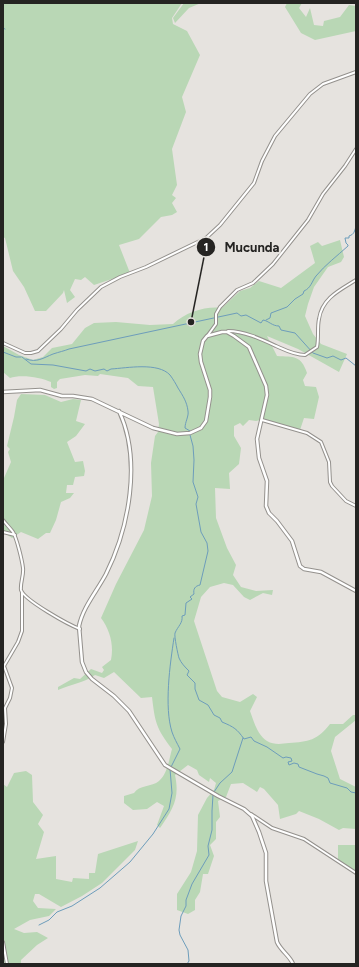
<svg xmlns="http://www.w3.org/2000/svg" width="359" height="967" viewBox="0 0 359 967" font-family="Figtree,sans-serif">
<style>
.green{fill:#b9d7b5}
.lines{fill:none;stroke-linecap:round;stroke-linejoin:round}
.stream{stroke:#6d9dbb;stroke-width:1}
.street-casing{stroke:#94918d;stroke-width:4}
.secondary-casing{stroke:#94918d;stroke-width:4.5}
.street{stroke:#fff;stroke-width:2}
.secondary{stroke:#fff;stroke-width:2.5}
.leader{fill:none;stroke:#252422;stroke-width:1.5}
.callout-dot{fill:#252422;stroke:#e6e3df;stroke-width:1.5}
.mark-label{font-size:12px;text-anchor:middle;font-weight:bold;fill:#fff}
.callout-label{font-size:13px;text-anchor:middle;font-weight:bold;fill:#252422;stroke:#e6e3df;stroke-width:4;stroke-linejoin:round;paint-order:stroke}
</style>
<rect width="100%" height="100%" fill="#e6e3df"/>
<path class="green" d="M3 3H182L172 18 173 24 187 31 200 55 182 97 186 112 172 149 177 185 172 195 176 198 172 203 177 212 172 215 161 217 139 239 119 245 130 273 94 285 85 277 81 280 75 279 70 290 75 297 67 303 64 290 63 293 46 311H35L24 287 13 271 5 238 3 237Z
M184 3H201L189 8 175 23 173 18Z
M287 3H302L299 8 306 17 310 8 314 25 323 26 324 21 340 17 349 5 356 6V31L315 40 301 33 285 7Z
M340 240 344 257 341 262 328 267 314 287 308 304 305 316 313 334 321 344 347 354 339 372 298 349 267 336 277 356C294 357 301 355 307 373L303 380 305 386 316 387 319 397 314 419 304 418 300 430 261 420 256 421 249 420 243 426 240 423 234 426V436L241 448 239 464 229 473 230 489 215 488 216 518 227 548 236 565 233 575 241 587 256 591 273 590 272 595 263 593 250 600 244 597 233 585 224 583 210 587 201 597 194 621 217 691 222 697 240 702 253 694 257 697 250 711C254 722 257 734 267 741 274 745 281 744 289 743 308 742 318 740 330 724H343L353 715H356V720L335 737 331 751 340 779 356 787V829L343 828 339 830 319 819 299 811 296 814 280 819 278 805 264 789 260 787 257 792 243 783 231 784 226 797 218 801 220 817 216 822V839L210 845 214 856 208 874H203L200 892 195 900V910L188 914 177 910V894L191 872 197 851 198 815 207 798 214 790 216 783 210 778 209 782 199 775 197 770 188 765 175 775C180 798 173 809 160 828L157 825 164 806 157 802 147 809 133 810 124 803V796L134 793C139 785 152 787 159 781 168 773 169 759 172 749 156 728 155 722 152 697L141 698 114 672 104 678 95 675C83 683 72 684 58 690V687L74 678 80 679 91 669 102 673 104 670 102 667 111 660C114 645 110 630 101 618L116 584 144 530 152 496 151 463 155 436 158 432 159 424 153 387 138 386 128 378 100 374 98 376 85 375 60 379 57 382V388L54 389 51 387V382C41 377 20 374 10 378L3 372V346L19 355 33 360 43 357 52 348 72 344 85 328 94 323 116 322 150 325 173 324C186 312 206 306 222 308L240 291 250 288 259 281 281 288 315 263 310 246 318 242 322 246Z
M21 394 45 395 61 402 73 399 81 400 76 421 85 424 76 436 67 442 75 462 83 461 85 471 84 476 75 477 73 485H67L66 493H74L70 498 61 502 56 520 50 533H46L38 539 21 532 12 538 3 532V527L6 523 3 518 4 478 11 462 8 452 10 449 7 446 14 417 17 400Z
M26 771 32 775 33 802 43 815 38 824 44 832 36 859 56 856V879L72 882 73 878 89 879V873H95L98 854 138 841 135 850 102 883 82 896 61 907 39 894H35L33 901 38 908 56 909 49 916 30 920 14 929 24 933 37 932 48 938 37 945 21 960V964H3V784L7 787 14 773Z
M356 843V873L338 859V845H355Z"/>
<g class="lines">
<path class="stream" d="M3 28 5 29
M266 320 270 318 271 313 287 307 295 299 303 294 304 291C311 288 312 281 316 276 325 265 337 256 348 246V245L346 243 345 238H349V236C355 234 354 231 356 227
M3 352 16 357H21
M22 357 31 364 53 365 86 371 90 369 95 371 104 369 107 371 111 369C127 368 158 362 170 375 173 379 176 384 178 388 183 396 187 402 188 411 189 416 185 422 185 428L190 431
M26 359C37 363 43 358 53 354 59 352 64 351 69 349L237 313 241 316 246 315 261 323 263 320C269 321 272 326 279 326L281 330 295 333 313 353 327 358 333 356 341 360 346 358 356 366
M190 435 193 446 194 460 193 482 198 497 196 504 201 532 207 543 208 551 200 585C195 586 193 589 194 594L190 597 192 599 186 603 185 615 182 616C183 623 178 626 175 633 174 636 178 655 179 658 181 663 185 667 189 671L187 675 195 683V689L199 700 208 705 214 715 220 718 222 722C234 727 237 729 244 739L251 737 254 741 267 747 283 758 286 757 291 758 292 761 288 762 289 765 294 763 298 764 299 767 317 774 324 776 328 778 330 783 347 788 351 792 356 793
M214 792 220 783 232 772 243 738
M39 925 49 920 57 912 72 906 100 888 130 862 153 834 169 809 172 793 170 769 180 749C177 743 174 738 172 732 164 707 170 664 174 638
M187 964 189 961 188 950 180 935 179 930 181 916 186 906V900L192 884 209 855 208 846 212 830V811L213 795"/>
<g class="street-casing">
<path id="street" d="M228 331C244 331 261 339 276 346 285 350 294 355 305 355L317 347C319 338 317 328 319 319 322 298 340 290 356 280
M208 335 216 324V314L220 307 237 290 253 283 273 264 308 220 323 194 345 166 356 149
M3 343 25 353H31L38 351 61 329 77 310 101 287 120 277 146 267 206 238 220 225 254 183 262 161 275 136 310 94 323 84 356 72
M262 420 307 433 321 442 329 462 330 482 332 486 346 501 356 506
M3 520C6 524 10 528 13 532 17 539 22 560 23 568 24 575 20 583 21 590 24 600 69 625 80 629
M3 532 15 535
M3 742 6 724 5 708 10 698 12 688 4 666 18 642 22 631V592
M251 814 272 828 304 839 356 873
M3 942 7 964"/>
</g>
<g class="secondary-casing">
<path id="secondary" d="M3 392 40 390 62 396H73L92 399 153 428 177 434 190 433 201 428 206 421 210 397V390L201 362 200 354 203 341 207 336 222 332H227L234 336 249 347 266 386 267 395 257 439 259 458 267 481 266 506 269 513 277 521 292 541 300 566 304 569 321 572 356 591
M119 411C142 460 129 528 106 574 97 591 83 607 79 626L82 662 86 672 92 679 114 696 129 711 165 765 218 796 244 809 252 816 259 832 266 853V881L277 942C281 951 290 956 293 964"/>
</g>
<use href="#street" class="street"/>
<use href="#secondary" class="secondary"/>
</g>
<path class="leader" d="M191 322L206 247"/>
<g class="callout-dot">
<circle cx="191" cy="322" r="4"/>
<circle cx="206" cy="247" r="10"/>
</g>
<g class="mark-label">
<text x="206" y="251">1</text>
</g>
<g class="callout-label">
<text x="252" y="252">Mucunda</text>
</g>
<rect width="359" height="967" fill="none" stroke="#252422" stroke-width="8"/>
</svg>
